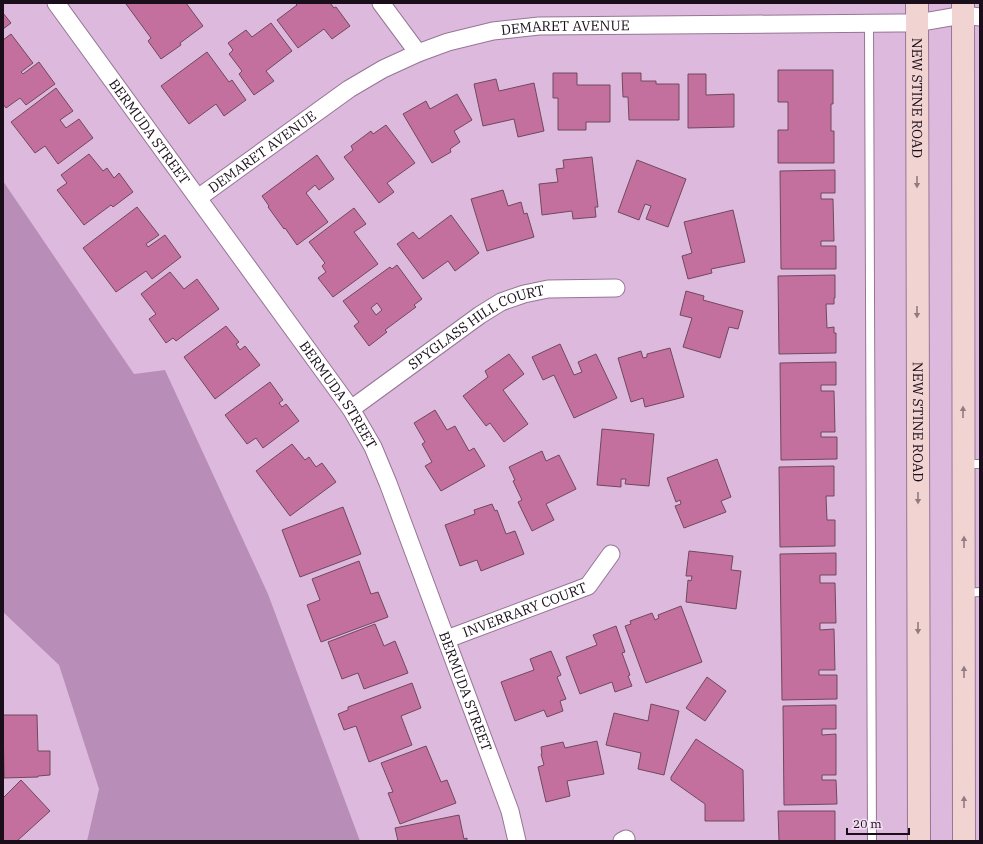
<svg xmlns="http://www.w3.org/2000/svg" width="983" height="844" viewBox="0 0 983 844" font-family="'IBM Plex Serif',serif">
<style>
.green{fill:#b88eb8}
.building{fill:#c3709e;stroke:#70485d;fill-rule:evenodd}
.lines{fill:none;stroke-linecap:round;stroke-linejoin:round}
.service-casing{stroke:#967595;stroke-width:10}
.minor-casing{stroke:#967595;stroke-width:19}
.secondary-casing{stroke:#967595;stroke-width:24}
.service{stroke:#fff;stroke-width:8}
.minor{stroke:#fff;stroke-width:17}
.secondary{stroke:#f1d4d2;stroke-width:22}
.oneway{fill:#917b80}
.labels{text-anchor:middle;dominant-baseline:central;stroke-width:4;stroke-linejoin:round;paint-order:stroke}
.street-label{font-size:14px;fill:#1b0e1b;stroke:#f4e1f3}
</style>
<rect width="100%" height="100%" fill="#ddbadd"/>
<path class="green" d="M3 181 134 374 165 370 268 594 360 841H87L99 789 59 665 3 612Z"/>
<path class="building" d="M128 3H186L203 26 180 43 181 45 161 59 148 41 151 38 126 4Z
M295 3H330L334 8 336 7 350 26 332 39 324 29 298 48 277 20 297 5Z
M3 13 11 23 3 29Z
M271 23 292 51 266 71 274 81 254 95 239 74 242 71 229 54 233 50 228 43 246 30 252 37Z
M11 34 33 63 21 72 23 74 39 62 55 84 26 105 20 98 6 108 3 104V40Z
M207 52 229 82 232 80 246 100 224 116 216 104 189 124 161 86Z
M778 70H833V104H831V131H834V163H778V130H788V102H778Z
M553 73H577V85H610V122H586V130H558V98H553Z
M622 73H641V81H656V84H679V120H629L628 97H623Z
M688 74H706V95L734 94V127L688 128Z
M496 79 499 91 534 83 544 131 518 137 514 119 483 126 474 84Z
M56 88 73 111 60 120 66 128 79 119 93 138 58 164 45 146 35 153 11 122Z
M457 94 472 120 454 131 460 142 450 149 451 152 432 163 403 114 426 101 430 109Z
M386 125 415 163 387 183 394 192 379 203 344 157 353 150 351 146 371 131 373 134Z
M89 154 103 171 107 168 114 178 119 173 133 192 113 207 111 205 84 225 57 190 67 183 61 175Z
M317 155 334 179 319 190 315 185 306 193 328 222 297 245 285 228 284 229 268 207 269 206 262 196Z
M592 157 598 207H595L596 217 573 219 572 211 542 215 539 184 558 182 556 169 564 168 563 160Z
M637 160 686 179 668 227 646 219 651 206 645 204 639 220 618 212Z
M835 170V193H821V199H833L834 241H821V246H836V269H781L780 171Z
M503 190 508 206 521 202 524 214 527 213 534 237 487 251 471 199Z
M137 207 159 235 146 244 148 247 165 235 181 257 152 279 146 271 116 292 83 248Z
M354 208 366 224 354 232 378 264 333 297 318 278 326 272 322 266 325 263 309 242Z
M733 210 745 262 711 269 712 273 688 279 682 256 692 253 684 222Z
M451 215 479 253 455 271 448 261 423 279 397 244 413 232 419 239Z
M397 265 422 299 414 305 416 307 385 330 387 332 369 346 354 326 359 322 343 301 390 267 392 269ZM377 303 382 310 376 315 371 308Z
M170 272 184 289 197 279 219 309 176 341 173 338 166 343 149 319 156 314 141 294Z
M835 275V298H834V304H826L827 328 834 327V333H836V353L779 354 778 276Z
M686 291 704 296 703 300 743 311 738 329 729 327 720 358 683 347 692 318 680 315Z
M226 326 239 342 236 344 240 350 245 346 260 365 215 399 184 357Z
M560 344 574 375 582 372 578 362 596 354 617 398 574 418 554 375 543 380 532 357Z
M670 348 684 397 645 407 643 398 631 402 618 358 641 351 643 358 647 357V354Z
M509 354 524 374 503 390 528 424 504 442 490 423 486 426 463 396 488 377 485 371Z
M836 362V385H821V391H834L835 432H821V437H837V459L781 460 780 363Z
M270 382 283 400 279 403 282 407 286 404 299 421 263 448 256 438 247 444 225 415Z
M435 410 447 430 455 426 469 451 474 448 485 466 441 491 425 466 432 462 422 444 425 442 414 423Z
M602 429 654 434 649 486 625 484 626 479H621V487L597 485Z
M292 444 305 460 309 457 316 467 322 463 336 482 290 516 256 471Z
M542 451 546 461 559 455 576 489 546 504 554 520 532 531 518 502 522 500 513 481 515 480 509 467Z
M717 459 731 497 721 501 726 512 684 528 675 506 681 504 680 500 676 502 667 478Z
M834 466V496H826L827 520H835V546L780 547 779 467Z
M492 504 495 511 497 510 506 534 515 531 524 554 481 571 477 560 460 566 445 525 475 514 474 510Z
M343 507 361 554 300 577 282 530Z
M689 551 733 556 731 570 741 571 736 609 686 602 688 580 691 581 692 576H686Z
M836 553V575H820V583H835L836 623H820V630L834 629 835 670H819V675H837V699L782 700 780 554Z
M359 561 371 594 378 592 388 617 321 642 307 605 320 600 312 579Z
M681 606 702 662 646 683 625 626 631 624 630 621 652 613 655 620 659 618 658 615Z
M375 624 384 646 395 641 408 673 364 689 358 673 342 679 328 642Z
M616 626 625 652 622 653 630 675 628 676 632 686 615 692 612 682 580 694 566 657 597 645 593 635Z
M551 651 561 675 557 677 566 699 560 701 563 711 547 717 544 710 515 721 501 682 534 670 530 659Z
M707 677 726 691 705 721 686 708Z
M412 683 421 708 401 716 412 745 369 762 356 726 344 730 338 714 348 710V707Z
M651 704 679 711 664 775 638 769 641 753 606 745 614 713 648 721Z
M836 705V729H822V735L836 734V775H822V780H836L837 804 784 805 783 706Z
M3 715H37L38 751H50V775L38 776V777L4 778Z
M696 739 743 770 744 821H705V804L671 780V777Z
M597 741 604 774 567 781 570 796 546 802 538 767 544 765 541 754H542L541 747 563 742 565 748Z
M426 746 441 782 447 780 456 803 400 824 388 793 393 792 381 763Z
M21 780 50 811 17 841H3V798Z
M778 811H835V841H779Z
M459 815 464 839 467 838V841H398L395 828Z"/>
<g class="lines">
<g class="service-casing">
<path id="service" d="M869 23 872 841
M964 464H980
M964 593 980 592"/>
</g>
<g class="minor-casing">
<g id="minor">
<path id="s1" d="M56 3 351 409 373 447 388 483 510 811 517 841"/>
<path d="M381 3 418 53"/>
<path id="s2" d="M198 198 349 89 383 69 418 53 448 42 493 31 539 26 899 23H917L963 15 980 17"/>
<path id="s3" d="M351 409 480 315 501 302 524 294 548 289 616 288"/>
<path id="s4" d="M447 639 588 586 611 554"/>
<path d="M622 841 626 839"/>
</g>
</g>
<g class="secondary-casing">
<g id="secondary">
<path id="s5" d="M917 3 919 841"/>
<path d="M963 3 964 841"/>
</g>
</g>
<use href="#service" class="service"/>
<use href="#minor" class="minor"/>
<use href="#secondary" class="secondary"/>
</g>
<defs><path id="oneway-solid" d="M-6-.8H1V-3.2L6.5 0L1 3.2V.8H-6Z"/></defs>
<g class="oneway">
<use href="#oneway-solid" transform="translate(917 182) rotate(90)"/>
<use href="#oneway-solid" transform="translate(917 312) rotate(90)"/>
<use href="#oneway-solid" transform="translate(963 412) rotate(-90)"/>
<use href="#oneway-solid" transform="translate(918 498) rotate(90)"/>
<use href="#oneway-solid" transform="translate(964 542) rotate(-90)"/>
<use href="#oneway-solid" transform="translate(918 628) rotate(90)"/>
<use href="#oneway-solid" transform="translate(964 672) rotate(-90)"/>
<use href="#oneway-solid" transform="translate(964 802) rotate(-90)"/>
</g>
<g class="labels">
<g class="street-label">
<text stroke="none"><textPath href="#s2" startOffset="415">DEMARET AVENUE</textPath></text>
<text stroke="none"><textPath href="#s5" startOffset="95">NEW STINE ROAD</textPath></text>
<text stroke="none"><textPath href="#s1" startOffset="159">BERMUDA STREET</textPath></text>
<text stroke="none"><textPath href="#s2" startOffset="79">DEMARET AVENUE</textPath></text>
<text stroke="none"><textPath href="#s3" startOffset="151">SPYGLASS HILL COURT</textPath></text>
<text stroke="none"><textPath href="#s1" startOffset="483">BERMUDA STREET</textPath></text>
<text stroke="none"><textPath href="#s5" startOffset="419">NEW STINE ROAD</textPath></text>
<text stroke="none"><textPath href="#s4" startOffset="83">INVERRARY COURT</textPath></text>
<text stroke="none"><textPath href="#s1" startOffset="807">BERMUDA STREET</textPath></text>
</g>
</g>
<rect width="983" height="844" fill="none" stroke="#1b0e1b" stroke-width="8"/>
<path d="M847 828v6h62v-6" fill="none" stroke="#1b0e1b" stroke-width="2"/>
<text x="853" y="828" font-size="12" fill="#1b0e1b" stroke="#f4e1f3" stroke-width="3" paint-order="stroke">20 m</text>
</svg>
